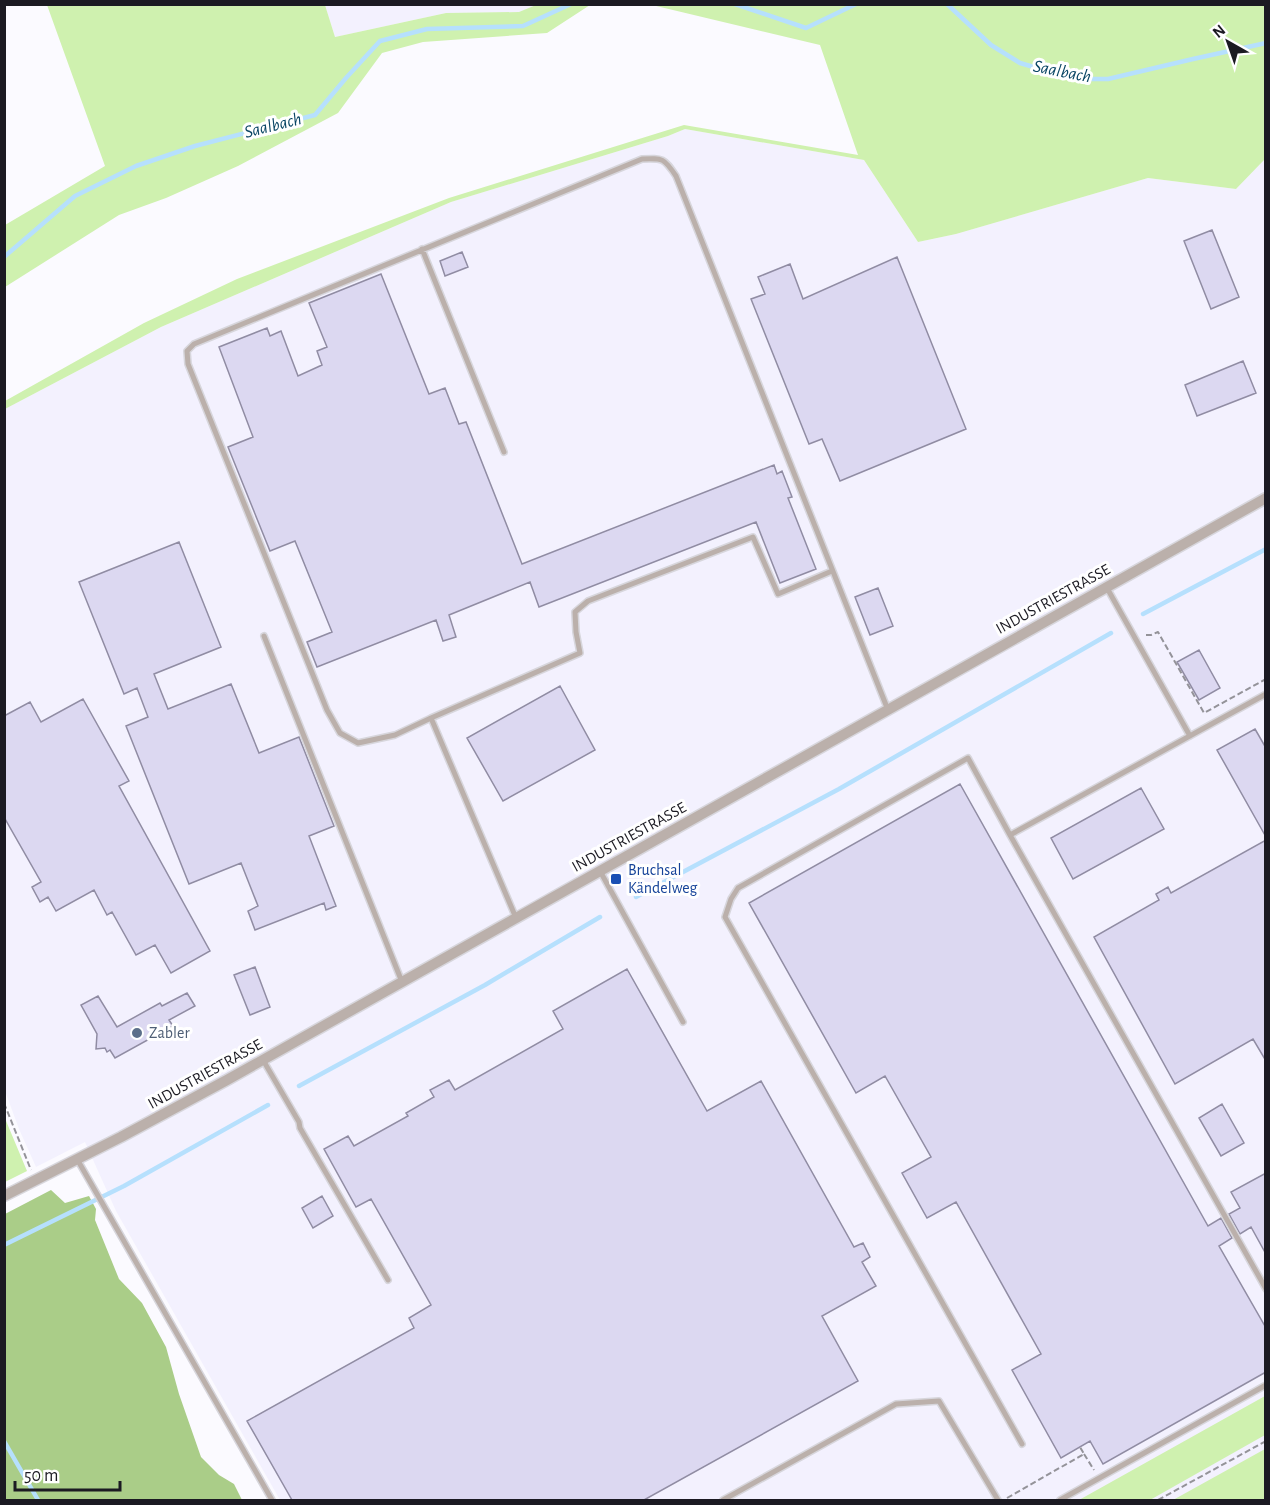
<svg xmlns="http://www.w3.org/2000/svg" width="1270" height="1505" viewBox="0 0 1270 1505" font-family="'Alegreya Sans',sans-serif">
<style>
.built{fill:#f3f1fe}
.green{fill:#cff1af}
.forest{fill:#aacd88}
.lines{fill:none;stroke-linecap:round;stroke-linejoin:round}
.stream{stroke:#b6e0fd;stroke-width:4.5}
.building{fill:#dcd8f1;stroke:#908ca3;stroke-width:1.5}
.lane-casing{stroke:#d7d6dc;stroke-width:8}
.street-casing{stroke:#d7d6dc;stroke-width:13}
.path{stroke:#949399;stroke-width:2;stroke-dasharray:6 3;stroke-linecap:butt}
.lane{stroke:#bbb0ab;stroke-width:5}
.street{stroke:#bbb0ab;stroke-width:10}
.transit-dot{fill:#1a4fb4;stroke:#fff;stroke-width:2}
.service-dot{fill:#5c6f8a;stroke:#fff;stroke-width:2}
.labels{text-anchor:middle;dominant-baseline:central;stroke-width:6;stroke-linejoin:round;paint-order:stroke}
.street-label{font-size:16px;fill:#1b1a22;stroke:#fff}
.transit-label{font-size:16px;fill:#164399;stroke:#fff;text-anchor:start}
.service-label{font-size:16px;fill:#4e5e75;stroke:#fff;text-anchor:start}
.water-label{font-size:18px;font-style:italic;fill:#094564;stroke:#fff}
</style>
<rect width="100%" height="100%" fill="#fbfaff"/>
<path class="built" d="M325 5H536L520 12 446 13 335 37Z
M685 129 864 160 918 242 956 234 1148 178 1236 189 1265 159V1500H280L116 1211 85 1142 36 1167 19 1129 5 1091V409L161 327 451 202 668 136Z"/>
<path class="green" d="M47 5H325L335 37 446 13 519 12 536 5H590L547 33 423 42 382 53 338 113 238 166 166 198 119 215 5 287V225L105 166Z
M652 5H1265V159L1236 189 1148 178 956 234 918 242 864 160 685 129 668 136 451 202 161 327 5 409V401L144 323 237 279 449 198 684 125 858 155 820 45Z
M4 1116 27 1171 5 1182H4Z
M1265 1396V1435L1150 1500H1079Z
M1265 1449V1500H1173Z"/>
<path class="forest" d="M51 1190 65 1203 89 1196 96 1209 95 1220 119 1279 142 1303 166 1347 179 1394 201 1457 219 1475 234 1484 242 1500H5V1214Z"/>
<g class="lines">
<path class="stream" d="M735 4 806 28 856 4
M947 4 991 45 1020 63 1057 74 1081 79H1108L1193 59 1266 43
M4 257 75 196 136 166 195 146 315 115 346 78 380 41 427 29 523 26 571 4
M1143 614 1266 549
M636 897 839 789 1111 633
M299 1086 485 985 600 917
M4 1245 124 1186 268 1105
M4 1441 38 1500"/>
</g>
<path class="building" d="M1212 230 1239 297 1211 309 1184 241Z
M462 252 468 267 445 276 440 261Z
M897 257 966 429 840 481 822 439 809 444 751 299 765 294 758 277 790 264 803 299Z
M381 274 429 394 445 388 459 424 466 422 522 564 774 465 777 474 782 471 792 497 788 498 816 569 780 583 756 522 539 607 530 582 449 615 456 637 443 641 436 620 317 667 307 642 332 632 295 541 270 551 228 447 253 437 219 347 267 328 270 336 281 331 298 376 322 365 317 351 327 347 309 303Z
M1243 361 1256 393 1197 416 1185 385Z
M179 542 221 647 154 674 168 709 231 684 259 753 299 737 334 826 309 836 336 906 326 910 324 903 255 930 248 911 258 906 241 863 189 884 126 726 148 717 137 688 124 694 79 582Z
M878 588 893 626 870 635 855 597Z
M1199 650 1220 688 1199 700 1177 662Z
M560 686 595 750 503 801 467 738Z
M83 699 129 781 119 786 210 951 171 973 155 945 136 955 112 912 107 915 94 890 56 911 48 897 40 902 32 887 41 882 4 817V716L30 702 41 722Z
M1255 729 1266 748V837L1217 750Z
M960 784 1208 1226 1221 1218 1232 1238 1219 1246 1266 1328V1372L1103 1464 1090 1441 1061 1458 1012 1370 1041 1354 956 1202 927 1218 902 1173 931 1157 885 1076 856 1093 749 903Z
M1141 788 1164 829 1073 879 1051 838Z
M1266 840V1061L1253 1039 1175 1084 1094 937 1159 900 1156 894 1168 887 1171 893Z
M255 967 270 1007 250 1015 234 975Z
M627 969 707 1111 761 1081 854 1247 863 1243 870 1257 862 1262 876 1286 822 1316 858 1381 644 1500H292L247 1421 414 1328 409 1318 431 1305 371 1199 356 1207 324 1149 348 1136 354 1146 408 1116 406 1113 434 1097 430 1090 449 1080 455 1090 563 1029 553 1011Z
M187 993 195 1006 169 1020 173 1026 115 1058 110 1050 107 1052 105 1048 96 1049 97 1034 81 1005 98 996 117 1027 160 1003 162 1006Z
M1222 1104 1244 1143 1221 1156 1199 1118Z
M1266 1173V1254L1251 1227 1240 1234 1229 1214 1240 1208 1231 1192Z
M322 1196 333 1216 313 1228 302 1208Z"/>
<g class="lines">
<g class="lane-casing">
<path id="lane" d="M422 249 504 452
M1107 588 1190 736
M264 636 402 982
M1266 694 1010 835 1266 1289
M431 718 580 653 576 632 575 612 588 601 753 537 778 594 832 571
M1010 835 968 758 738 888 731 899 725 917 1022 1444
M600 871 683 1022
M516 918 431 718 395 735 358 743 340 733 327 710 188 364 187 351 194 344 642 159C663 158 664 158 676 176L888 710
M263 1060 299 1122 300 1128 388 1280
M77 1159 272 1500
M723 1500 896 1404 939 1401 998 1500
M1060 1500 1266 1385"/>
</g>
<g class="street-casing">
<path id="street" d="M4 1196 121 1137 227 1080 1266 498"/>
</g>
<path class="path" d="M1146 635H1151L1158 632 1204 713 1266 679
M4 1103 31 1170
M1084 1454 1094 1470
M1007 1498 1084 1454 1080 1447
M1158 1500 1266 1441"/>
<use href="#lane" class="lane"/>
<use href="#street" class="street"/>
</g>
<rect class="transit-dot" x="610" y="873" width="12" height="12" rx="3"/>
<circle class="service-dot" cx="137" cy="1033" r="6"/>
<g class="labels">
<g class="street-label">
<text transform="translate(1053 599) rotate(-29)">INDUSTRIESTRASSE</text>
<text transform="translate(629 837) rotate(-29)">INDUSTRIESTRASSE</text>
<text transform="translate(205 1074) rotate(-29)">INDUSTRIESTRASSE</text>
</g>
<g class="transit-label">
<text x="628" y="870">Bruchsal<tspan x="628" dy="18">Kändelweg</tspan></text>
</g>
<g class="service-label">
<text x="149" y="1033">Zabler</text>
</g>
<g class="water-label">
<text transform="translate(1062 72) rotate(11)">Saalbach</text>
<text transform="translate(273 126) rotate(-14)">Saalbach</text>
</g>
</g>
<rect width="1270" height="1505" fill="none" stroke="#1b1a22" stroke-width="12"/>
<g transform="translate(1228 42) rotate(320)" stroke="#ffffff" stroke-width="4.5" paint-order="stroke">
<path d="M0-4.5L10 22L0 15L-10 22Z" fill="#1b1a22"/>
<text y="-9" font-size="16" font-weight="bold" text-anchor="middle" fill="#1b1a22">N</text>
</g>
<path d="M15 1481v9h105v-9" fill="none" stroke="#1b1a22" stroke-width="3"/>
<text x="24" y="1481" font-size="18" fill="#1b1a22" stroke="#ffffff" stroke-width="4.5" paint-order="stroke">50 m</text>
</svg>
